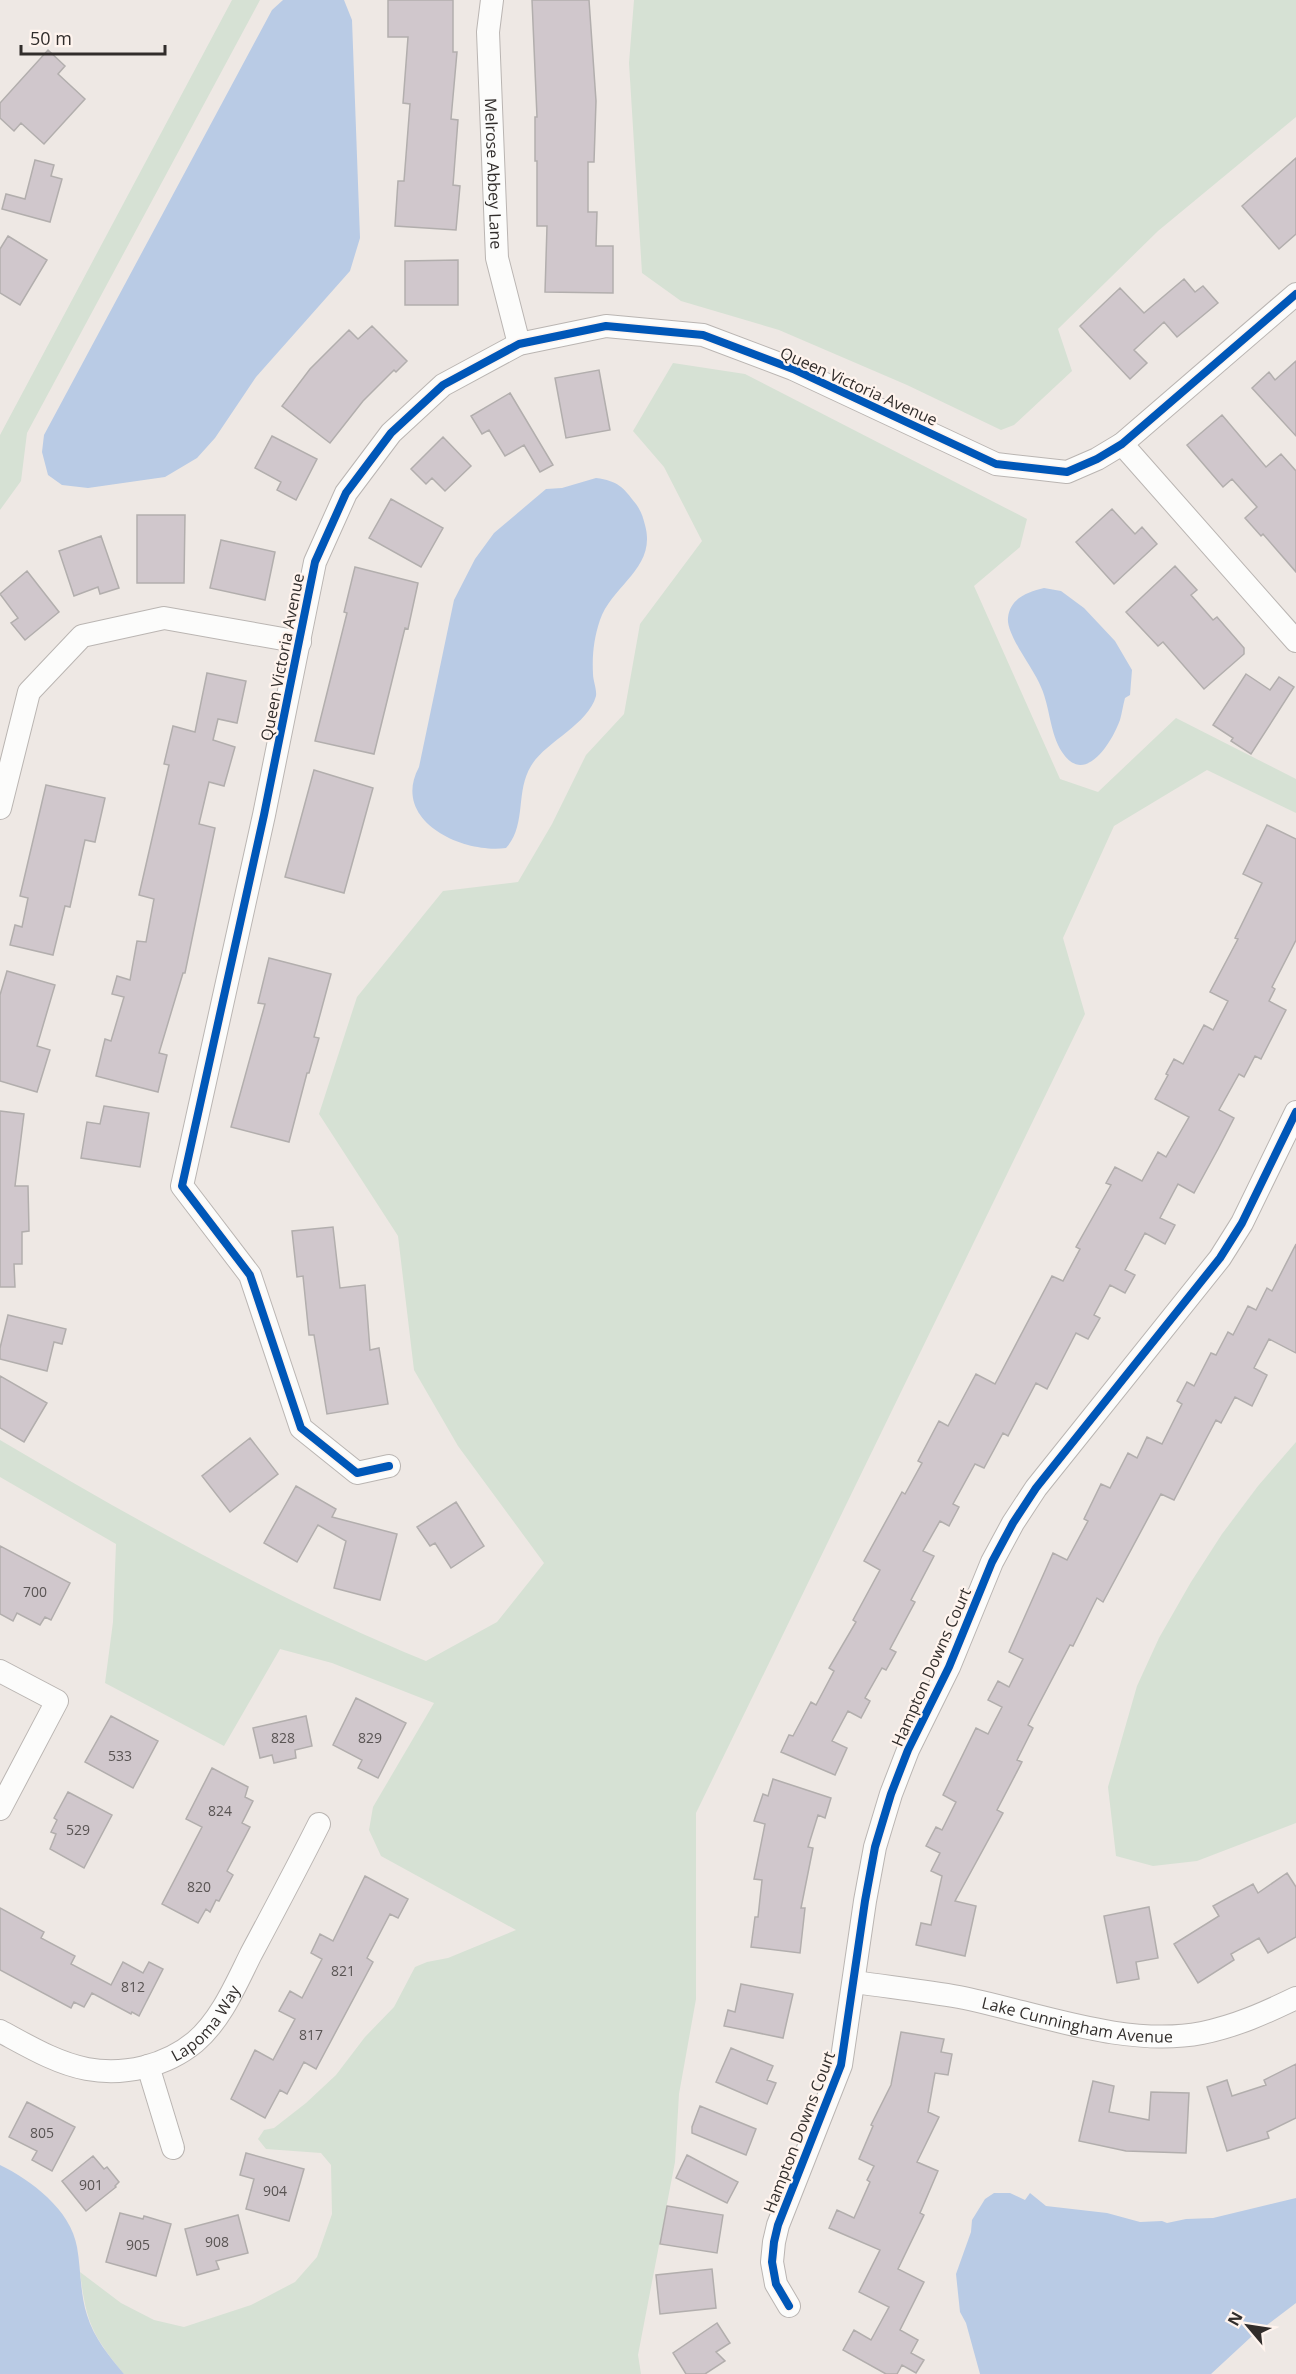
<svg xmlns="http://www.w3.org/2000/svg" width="1296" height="2374" viewBox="0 0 1296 2374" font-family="'Open Sans',sans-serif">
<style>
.green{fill:#d6e1d4}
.water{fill:#b9cbe5}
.building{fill:#d0c7cc;stroke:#b2aead;stroke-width:1.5}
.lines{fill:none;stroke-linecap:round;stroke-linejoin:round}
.minor-casing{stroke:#bab5b2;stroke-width:24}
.minor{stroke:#fcfcfb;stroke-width:22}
.cycleway-casing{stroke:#fff4ee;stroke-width:11}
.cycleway{stroke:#0057b8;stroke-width:8}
.labels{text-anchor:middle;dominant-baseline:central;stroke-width:4.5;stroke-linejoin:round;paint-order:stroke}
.number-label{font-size:14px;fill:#595453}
.street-label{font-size:16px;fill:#312d2b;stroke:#fff4ee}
</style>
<rect width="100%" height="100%" fill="#eee8e4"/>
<path class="green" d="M232 0H260L27 433 21 481 0 510V435Z
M634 0H1296V117L1158 231 1058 329 1072 371 1014 425 1001 430 907 385 779 330 681 301 642 273 629 63Z
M673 363 745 374 1027 519 1020 547 974 586 1060 779 1098 792 1176 718 1296 779V813L1207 770 1114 826 1063 938 1085 1014 696 1813V1999L679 2094 675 2162 638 2355 641 2374H124C92 2335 86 2322 80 2272L121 2303 154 2320 184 2327 251 2305 295 2282 317 2257 332 2214 331 2165 321 2153 266 2149 258 2139 264 2130 274 2128 306 2103 336 2075 365 2037 394 2007 415 1967 427 1962 448 1958 516 1930 381 1856 369 1830 373 1807 434 1703 332 1663 280 1649 224 1746 105 1683 113 1622 116 1544 0 1477V1440C137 1521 278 1600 426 1661L497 1622 544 1563 458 1446 414 1370 398 1236 319 1114 357 997 443 891 518 882 552 824 586 755 624 714 640 624 702 541 664 467 633 431Z
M1296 1442V1823L1197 1861 1153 1866 1116 1856 1108 1787 1137 1686 1159 1638 1191 1582 1222 1534 1258 1486Z"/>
<path class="water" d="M283 0H344L352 20 360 238 350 271 256 377 215 438 197 458 165 477 88 488 62 485 48 475 42 452 44 435 272 10Z
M596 478C618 481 623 487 636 504 641 511 643 517 645 525 657 568 612 585 600 620 594 638 592 654 593 674 593 680 597 690 596 696 588 725 545 742 531 766 515 792 527 825 506 848 463 854 390 821 419 767L454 600 475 559 494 533 546 489 562 488Z
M1044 588 1061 591 1084 608 1115 641 1132 670 1130 695 1125 698C1123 705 1122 713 1120 720 1112 742 1085 787 1062 752 1050 734 1050 707 1041 687 1034 669 1006 635 1008 618 1010 598 1028 592 1044 588Z
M0 2165C31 2180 71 2210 77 2247 81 2269 80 2294 87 2315 94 2338 109 2356 124 2374H0Z
M994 2193H1010L1025 2200 1030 2193 1046 2206 1107 2213 1140 2222 1162 2221 1167 2223 1186 2219 1213 2218 1296 2198V2303L1251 2337 1211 2374H980L966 2323 960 2312 956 2274 971 2232 972 2220 985 2199Z"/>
<path class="building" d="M388 0H453V52H457L451 119 458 120 453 185 460 186 456 230 395 226 398 181H404L410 104 403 103 408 37H388Z
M532 0H589L596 101 594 162H588V212H597L596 246H613V293L545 292 547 226H537V161H535V117H537Z
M48 50 65 66 58 74 85 99 44 144 21 123 14 131 0 118V103Z
M1296 158V234L1279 249 1242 206Z
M35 160 54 165 51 176 62 179 50 222 2 209 6 194 25 199Z
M8 236 47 260 20 305 0 293V249Z
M458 260V305H405V261Z
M1184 279 1195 292 1203 286 1218 303 1177 337 1164 322 1134 350 1147 363 1130 379 1080 326 1120 288 1144 313Z
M372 326 407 361 396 372 394 370 363 401 330 443 282 406 310 369 349 330 358 339Z
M1296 361V436L1252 388 1269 372 1275 380Z
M599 370 610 430 566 438 555 378Z
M510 393 553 465 540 472 524 445 505 456 489 430 482 434 471 416Z
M1222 415 1266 467 1281 454 1296 471V572L1263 534 1261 536 1245 518 1257 507 1232 479 1223 487 1187 445Z
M272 436 317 459 296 500 277 490 281 482 255 468Z
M443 437 471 466 445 491 432 478 426 484 411 469Z
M391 499 443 528 421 567 369 538Z
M1112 509 1135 534 1142 527 1157 544 1114 584 1076 542Z
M137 515H185L184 583H137Z
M101 536 119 588 100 594 98 587 74 596 59 551Z
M221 540 275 552 265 600 210 588Z
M1175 566 1197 590 1191 595 1213 620 1217 617 1244 648V654L1204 689 1163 642 1158 646 1126 612Z
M355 567 418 583 408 629 405 628 374 754 315 741 347 613 344 612Z
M27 571 59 612 25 640 11 623 18 618 0 594Z
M207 673 246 681 237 723 218 719 213 740 235 747 224 786 209 782 199 824 215 828 185 973H183L159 1053 167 1055 158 1092 96 1076 105 1039 111 1041 124 997 112 994 117 976 130 980 137 941 146 942 154 899 139 895 169 765 164 764 173 726 195 732Z
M1246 674 1270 690 1279 677 1294 687 1251 754 1231 741 1233 738 1213 725Z
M314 770 373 788 344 893 285 877Z
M46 785 105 798 95 842 85 840 70 907 65 906 53 955 10 945 15 925 22 927 28 898 20 896Z
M1267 825 1296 839V940L1272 987 1275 989 1269 1001 1286 1010 1261 1059 1255 1056 1244 1077 1239 1074 1219 1110 1234 1118 1218 1149 1194 1193 1178 1184 1160 1218 1175 1225 1165 1244 1145 1233 1125 1270 1135 1275 1125 1293 1110 1285 1094 1315 1100 1318 1088 1339 1076 1333 1047 1389 1036 1383 1008 1436 1003 1433 984 1468 975 1464 953 1504 959 1507 949 1526 940 1521 923 1551 934 1556 911 1600 915 1602 890 1649 896 1652 886 1670 882 1668 865 1698 870 1701 861 1718 848 1711 832 1741 847 1748 835 1775 781 1752 789 1735 793 1736 811 1702 816 1705 834 1671 829 1668 856 1622 853 1620 880 1570 864 1561 902 1492 905 1494 922 1463 918 1461 939 1421 948 1426 976 1374 995 1384 1052 1276 1063 1281 1080 1249 1076 1247 1111 1185 1106 1183 1115 1167 1142 1181 1158 1152 1166 1157 1189 1117 1155 1099 1168 1075 1166 1074 1174 1059 1183 1064 1204 1025 1213 1030 1228 1001 1210 992 1238 939 1235 938 1262 883 1243 874Z
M269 958 331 974 314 1037 319 1038 309 1073H307L289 1142 231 1127 265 1004 258 1003Z
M7 971 55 985 37 1046 50 1050 37 1092 0 1081V995Z
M104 1106 149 1113 140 1167 81 1158 87 1122 100 1124Z
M0 1111 24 1114 15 1186H28L29 1231 22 1232V1264H14L15 1287H0Z
M333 1227 340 1288 365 1285 370 1350 379 1348 388 1404 327 1414 314 1335H309L303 1276 297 1277 292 1231Z
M1296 1244V1353L1269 1339 1254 1368 1267 1375 1252 1406 1235 1397 1221 1423 1216 1420 1174 1500 1161 1494 1103 1602 1097 1598 1073 1646 1070 1645 1028 1725 1033 1728 1017 1760 1022 1762 997 1810 1003 1813 955 1901 976 1906 965 1956 916 1945 921 1923 931 1925 942 1876 931 1871 940 1853 926 1846 936 1827 942 1830 956 1802 943 1795 976 1728 988 1734 1002 1707 988 1700 998 1681 1009 1687 1023 1659 1009 1652 1053 1553 1067 1560 1088 1521 1084 1519 1101 1484 1110 1488 1128 1453 1137 1458 1147 1437 1162 1444 1182 1404 1177 1401 1187 1382 1194 1386 1211 1353 1216 1355 1228 1332 1233 1335 1248 1306 1256 1310 1267 1288 1272 1291Z
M8 1315 66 1329 62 1344 54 1342 47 1371 0 1359V1348Z
M0 1376 47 1403 24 1442 0 1428Z
M250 1438 278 1474 230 1512 202 1476Z
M296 1486 336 1509 332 1517 397 1534 380 1600 334 1588 346 1541 318 1525 297 1562 264 1543Z
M456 1502 484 1546 451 1568 435 1543 430 1546 417 1527Z
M0 1546 70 1583 51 1620 45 1617 40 1625 17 1613 13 1621 0 1614Z
M356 1698 406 1723 378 1778 358 1768 362 1760 333 1745Z
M111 1716 158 1741 133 1788 85 1762Z
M306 1716 312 1746 295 1750 296 1758 274 1763 272 1755 260 1758 253 1728Z
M212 1768 248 1787 245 1797 253 1801 242 1823 250 1827 227 1871 233 1875 219 1901 216 1900 210 1912 206 1909 198 1923 162 1904 202 1827 186 1819Z
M773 1779 831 1798 825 1818 818 1815 808 1847 813 1848 801 1908H805L800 1953 751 1947 755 1917H758L762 1880 754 1879 765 1824 754 1821 763 1794 768 1796Z
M68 1792 112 1815 84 1868 50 1849 56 1834 51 1832 57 1820 54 1818Z
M1287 1873 1296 1887V1937L1268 1953 1259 1938 1231 1954 1234 1960 1198 1983 1174 1944 1219 1916 1213 1906 1253 1884 1258 1893Z
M365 1876 408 1899 398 1918 390 1914 367 1958 373 1962 316 2069 304 2062 287 2094 280 2090 265 2118 231 2099 255 2050 273 2060 295 2019 279 2011 290 1991 302 1998 322 1959 311 1953 320 1934 333 1941Z
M1149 1907 1158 1958 1136 1962 1139 1979 1117 1983 1104 1916Z
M0 1908 44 1932 41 1938 75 1956 71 1964 111 1985 123 1962 143 1973 149 1962 163 1969 139 2016 132 2012 131 2014 92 1993 84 2007 74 2002 71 2008 0 1970Z
M741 1984 793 1994 783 2038 724 2026 728 2010 735 2012Z
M901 2032 944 2039 941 2052 952 2054 948 2075 935 2073 928 2112 939 2117 917 2162 938 2171 920 2213 924 2215 898 2269 924 2282 900 2330 918 2340 911 2353 924 2360 916 2373 902 2365 897 2374H886L843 2350 854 2330 871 2340 889 2307 859 2292 880 2250 829 2228 837 2210 854 2218 870 2182 867 2180 874 2166 859 2159 873 2126 871 2125 891 2085Z
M731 2048 773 2066 767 2080 776 2083 767 2104 716 2082Z
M1296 2064V2118L1267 2132 1269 2138 1227 2151 1207 2087 1227 2080 1232 2096 1266 2085 1264 2080Z
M1093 2081 1114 2086 1109 2112 1149 2120 1151 2092 1189 2093 1186 2153 1126 2151 1079 2141Z
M27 2102 75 2127 52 2171 32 2160 37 2151 9 2137Z
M700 2106 756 2129 746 2155 692 2133V2127Z
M246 2153 304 2169 289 2221 246 2209 254 2179 240 2175Z
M687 2155 738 2182 727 2203 676 2178Z
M93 2156 104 2169 107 2167 119 2182 115 2186 116 2187 86 2211 62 2181Z
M667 2206 723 2215 717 2253 660 2244Z
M120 2213 143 2219 144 2216 171 2224 156 2276 106 2262Z
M238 2215 248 2253 216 2261 219 2269 197 2275 185 2229Z
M712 2269 716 2308 660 2314 656 2275Z
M717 2323 730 2343 716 2352 725 2361 705 2374H686L673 2353Z"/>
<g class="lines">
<g class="minor-casing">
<g id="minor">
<path id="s1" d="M492 0 488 32 497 258 519 344"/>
<path d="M1122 444 1296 641"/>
<path d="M0 808 29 692 82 636 164 618 300 642"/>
<path d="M389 1466 357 1473 301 1428 250 1275 182 1186 264 815 315 562 346 493 391 433 443 385 519 344 606 326 703 335 793 369 996 464 1067 472 1097 459 1122 444 1296 294"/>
<path d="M0 1671 57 1701 0 1809"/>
<path id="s2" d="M855 1982C889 1987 925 1991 959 1997 1035 2012 1124 2048 1202 2033 1236 2026 1265 2013 1296 1998"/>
<path id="s3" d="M0 2031C28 2046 56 2063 87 2069 124 2076 166 2066 195 2042 221 2020 236 1984 251 1954 274 1911 297 1868 319 1824"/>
<path d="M148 2066 173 2148"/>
<path d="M789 2306 776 2284 772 2262 774 2242 778 2225 841 2065 865 1901 875 1847 891 1794 908 1750 949 1667 992 1562 1013 1523 1036 1488 1220 1258 1242 1223 1296 1112"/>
</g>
</g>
<use href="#minor" class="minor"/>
<g class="cycleway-casing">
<path id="cycleway" d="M389 1466 357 1473 301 1428 250 1275 182 1186 264 815 315 562 346 493 391 433 443 385 519 344 606 326 703 335 793 369 996 464 1067 472 1097 459 1122 444 1296 294
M789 2306 776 2284 772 2262 774 2242 778 2225 841 2065 865 1901 875 1847 891 1794 908 1750 949 1667 992 1562 1013 1523 1036 1488 1220 1258 1242 1223 1296 1112"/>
</g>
<use href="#cycleway" class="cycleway"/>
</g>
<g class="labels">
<g class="number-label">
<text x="35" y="1591">700</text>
<text x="283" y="1737">828</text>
<text x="370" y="1737">829</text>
<text x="120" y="1755">533</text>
<text x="220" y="1810">824</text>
<text x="78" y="1829">529</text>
<text x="199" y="1886">820</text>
<text x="343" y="1970">821</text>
<text x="133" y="1986">812</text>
<text x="311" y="2034">817</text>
<text x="42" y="2132">805</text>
<text x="91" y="2184">901</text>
<text x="275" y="2190">904</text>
<text x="217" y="2241">908</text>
<text x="138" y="2244">905</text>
</g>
<g class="street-label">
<text stroke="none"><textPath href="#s1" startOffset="174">Melrose Abbey Lane</textPath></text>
<text transform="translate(859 386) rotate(24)">Queen Victoria Avenue</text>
<text transform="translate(282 657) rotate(-79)">Queen Victoria Avenue</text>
<text transform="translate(931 1667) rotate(-66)">Hampton Downs Court</text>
<text stroke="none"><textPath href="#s2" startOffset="226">Lake Cunningham Avenue</textPath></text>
<text stroke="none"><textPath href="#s3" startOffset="231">Lapoma Way</textPath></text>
<text transform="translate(799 2132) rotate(-69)">Hampton Downs Court</text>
</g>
</g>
<g transform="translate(1248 2326) rotate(299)" stroke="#fff4ee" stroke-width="4.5" paint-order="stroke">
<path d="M0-4.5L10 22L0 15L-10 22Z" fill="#312d2b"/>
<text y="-9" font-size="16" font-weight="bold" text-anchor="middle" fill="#312d2b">N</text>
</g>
<path d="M21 45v9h144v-9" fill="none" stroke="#312d2b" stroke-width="3"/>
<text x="30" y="45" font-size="18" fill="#312d2b" stroke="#fff4ee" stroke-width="4.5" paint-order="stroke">50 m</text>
</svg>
